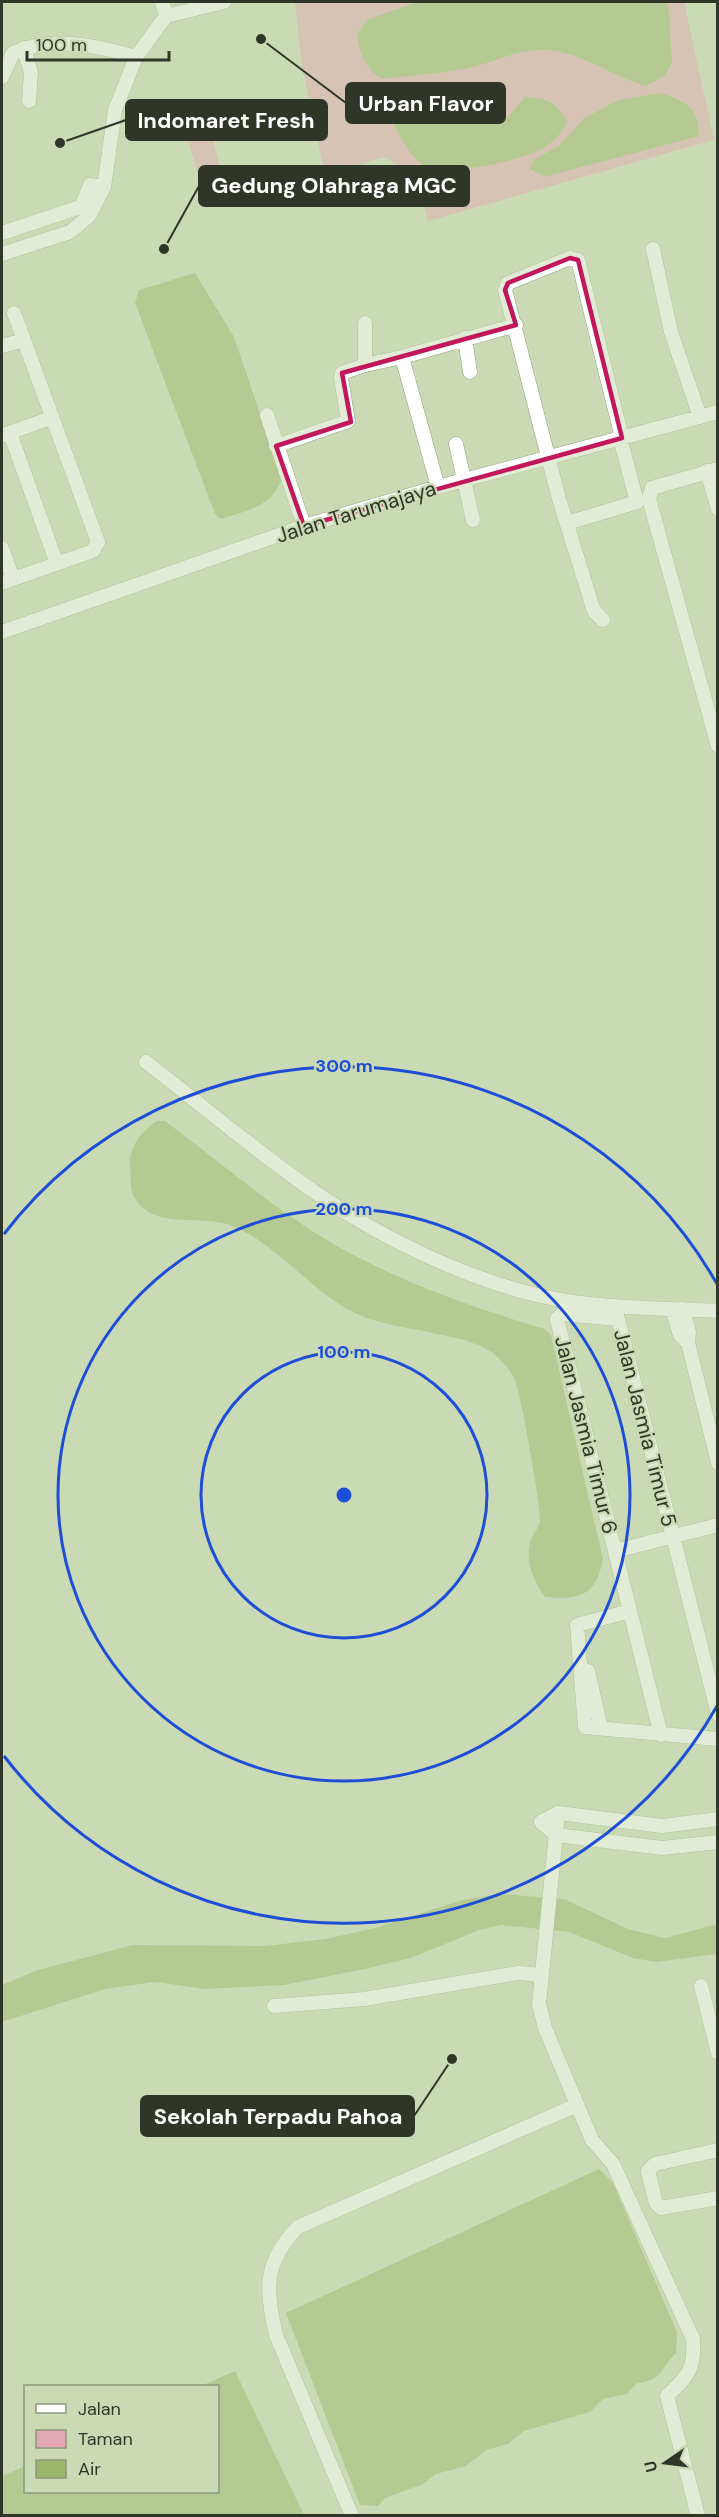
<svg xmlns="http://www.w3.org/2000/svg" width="719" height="2517" viewBox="0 0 719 2517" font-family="'DM Sans',sans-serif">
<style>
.green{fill:#e4a7b4}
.water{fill:#9bb76c}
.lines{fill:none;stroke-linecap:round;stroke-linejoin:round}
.minor-casing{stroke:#94a27f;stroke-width:15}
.minor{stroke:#fff;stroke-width:14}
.marked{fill:none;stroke:#c2185b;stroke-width:4.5;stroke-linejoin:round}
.ring{fill:none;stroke:#1d4ed8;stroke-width:3}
.labels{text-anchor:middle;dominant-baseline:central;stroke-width:4.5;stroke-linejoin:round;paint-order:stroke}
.street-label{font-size:21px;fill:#303627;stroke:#cbdab5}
.centre{fill:#1d4ed8;stroke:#cbdab5;stroke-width:3}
.ring-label{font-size:18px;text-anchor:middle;font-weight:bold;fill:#1d4ed8;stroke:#cbdab5;stroke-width:4.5;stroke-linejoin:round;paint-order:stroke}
.leader{fill:none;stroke:#303627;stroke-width:2}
.callout-dot{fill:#303627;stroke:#cbdab5;stroke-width:2}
.callout{fill:#303627;stroke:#303627;stroke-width:2}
.callout-label{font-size:22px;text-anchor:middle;font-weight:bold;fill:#fff}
</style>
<rect width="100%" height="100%" fill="#cbdab5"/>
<path class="green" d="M295 2H684L714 140 428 221 415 177 385 157 325 175 302 66Z
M210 130 221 170 199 177 187 137Z"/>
<path class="water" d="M416 2H668L672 63 665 76 646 86C612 77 579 50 543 50 519 49 499 60 477 66 447 74 412 75 382 79 364 67 360 54 357 34L367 20Z
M433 93 464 94 471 109 482 121 506 119 525 97C547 98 557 102 567 122 561 134 554 142 542 149 522 160 443 179 424 166 407 154 400 135 390 117L395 105Z
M661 93C686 101 699 108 699 136L544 177 530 169 533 160 560 145 583 119 618 100Z
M195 273 234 337 282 478C273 507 248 510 221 519L215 514 135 303 139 290Z
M157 1121H165C224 1165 282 1216 346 1251 409 1285 477 1309 545 1329L551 1335 603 1559C596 1596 580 1600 545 1597 534 1581 525 1563 530 1542 532 1535 538 1529 540 1522 542 1512 521 1396 516 1383 512 1371 501 1359 491 1352 467 1334 398 1330 364 1317 313 1297 281 1245 230 1225 200 1214 147 1232 132 1192 130 1184 131 1173 130 1165 128 1148 143 1129 157 1121Z
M501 1894 564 1899 628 1929 665 1938 717 1924V1954L656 1962 633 1958 569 1932 501 1925 479 1930 411 1958 365 1969 284 1985 205 1989 155 1982 105 1989 2 2022V1985L38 1970 133 1945 265 1946 326 1939 379 1927 462 1900Z
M599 2169 613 2183 677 2332 676 2353C660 2369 662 2381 637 2383L627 2394 603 2399 590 2412 524 2431 508 2444 486 2450 466 2466 436 2474 421 2485 385 2498 378 2506 360 2505 286 2313Z
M235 2371 304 2515H2V2476L25 2466 26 2492H218V2386H201Z"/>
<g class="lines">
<g class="minor-casing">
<path id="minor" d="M162 2 166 16
M24 48 31 73 29 101
M2 77 13 53C53 36 95 45 136 57
M2 233 77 208 82 205 90 185 104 187
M653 249 671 332 700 417
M2 254 70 232 89 216 104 187 115 110 136 57 166 16 224 2
M465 338 470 372
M2 346 24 340
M365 365 402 357
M267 415 304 526
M10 433 57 564
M3 435 51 418
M456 444 473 520
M276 446 348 421 341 378 342 373 365 365V323
M718 469 652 488 649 499 718 746
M707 471 718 509
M438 487 402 357 516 325
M567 523 637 502 620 438
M2 548 13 579
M2 583 93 551 98 542 14 313
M603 620 594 611 559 499 505 290 508 283 570 258 578 260 622 438
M2 632 304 526 438 487 718 412
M146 1062C203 1106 259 1154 319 1195 381 1238 467 1279 541 1296 598 1309 660 1308 718 1311
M672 1309 680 1335 688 1343
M683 1309 689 1332 688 1343 718 1463
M615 1551 718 1525
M577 1625 585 1727 718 1739
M577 1625 630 1611
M588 1671 601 1728
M661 1735 557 1319 562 1314 618 1319 718 1714
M558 1813 539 2004 545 2028 592 2140 613 2164 693 2339C695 2370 688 2376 667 2396L698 2516
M718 1819 662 1826 558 1813 541 1822 556 1835 662 1848 718 1842
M701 1986 718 2053
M274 2006 364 1999 518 1973 541 1975
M718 2150 655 2164 648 2171 656 2203 661 2208 718 2198
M352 2516 276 2335C265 2289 264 2262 298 2227L577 2105"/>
</g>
<use href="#minor" class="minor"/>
</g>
<path d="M0 0H719V2517H0ZM570 258 578 260 622 438 304 526 276 446 351 422 342 373 516 325 505 290 508 283Z" fill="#cbdab5" fill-opacity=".55" fill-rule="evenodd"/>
<path class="marked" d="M570 258 578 260 622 438 304 526 276 446 351 422 342 373 516 325 505 290 508 283Z"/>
<g class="ring">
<circle cx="344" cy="1495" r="143"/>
<circle cx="344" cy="1495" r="286"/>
<path d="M717 1706A429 429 0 0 1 4 1756M4 1234A429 429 0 0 1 717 1284"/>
</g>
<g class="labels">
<g class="street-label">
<text transform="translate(356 512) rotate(-17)">Jalan Tarumajaya</text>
<text transform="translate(645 1428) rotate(76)">Jalan Jasmia Timur 5</text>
<text transform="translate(586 1435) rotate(76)">Jalan Jasmia Timur 6</text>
</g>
</g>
<circle cx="344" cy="1495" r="9" class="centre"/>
<g class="ring-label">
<text x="344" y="1072">300 m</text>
<text x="344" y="1215">200 m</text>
<text x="344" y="1358">100 m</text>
</g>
<path class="leader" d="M261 39L346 103M60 143L126 120M164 249L199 186M452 2059L414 2116"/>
<g class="callout-dot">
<circle cx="261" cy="39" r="6"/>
<circle cx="60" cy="143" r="6"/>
<circle cx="164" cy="249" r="6"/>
<circle cx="452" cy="2059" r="6"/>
</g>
<g class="callout">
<rect x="346" y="83" width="159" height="40" rx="6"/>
<rect x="126" y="100" width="201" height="40" rx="6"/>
<rect x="199" y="166" width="270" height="40" rx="6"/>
<rect x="141" y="2096" width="273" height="40" rx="6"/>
</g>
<g class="callout-label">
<text x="426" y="111">Urban Flavor</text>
<text x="226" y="128">Indomaret Fresh</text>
<text x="334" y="193">Gedung Olahraga MGC</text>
<text x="278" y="2124">Sekolah Terpadu Pahoa</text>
</g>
<rect width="719" height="2517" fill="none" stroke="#303627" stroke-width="6"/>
<rect x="24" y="2385" width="195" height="108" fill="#cbdab5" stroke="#8d987c" stroke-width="1.5"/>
<rect x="36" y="2404" width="30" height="9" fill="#ffffff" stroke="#8d987c" stroke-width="1.5"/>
<text x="78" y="2415" font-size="18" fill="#303627">Jalan</text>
<rect x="36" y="2430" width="30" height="18" fill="#e4a7b4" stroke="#8d987c" stroke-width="1.5"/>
<text x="78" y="2445" font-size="18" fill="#303627">Taman</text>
<rect x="36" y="2460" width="30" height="18" fill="#9bb76c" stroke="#8d987c" stroke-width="1.5"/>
<text x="78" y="2475" font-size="18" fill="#303627">Air</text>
<g transform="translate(665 2463) rotate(256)" stroke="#cbdab5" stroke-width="4.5" paint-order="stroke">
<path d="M0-4.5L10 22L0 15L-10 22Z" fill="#303627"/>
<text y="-9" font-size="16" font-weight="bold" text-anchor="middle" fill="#303627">U</text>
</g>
<path d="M27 51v9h142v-9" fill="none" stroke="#303627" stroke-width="3"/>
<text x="36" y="51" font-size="18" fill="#303627" stroke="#cbdab5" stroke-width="4.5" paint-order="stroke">100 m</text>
</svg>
